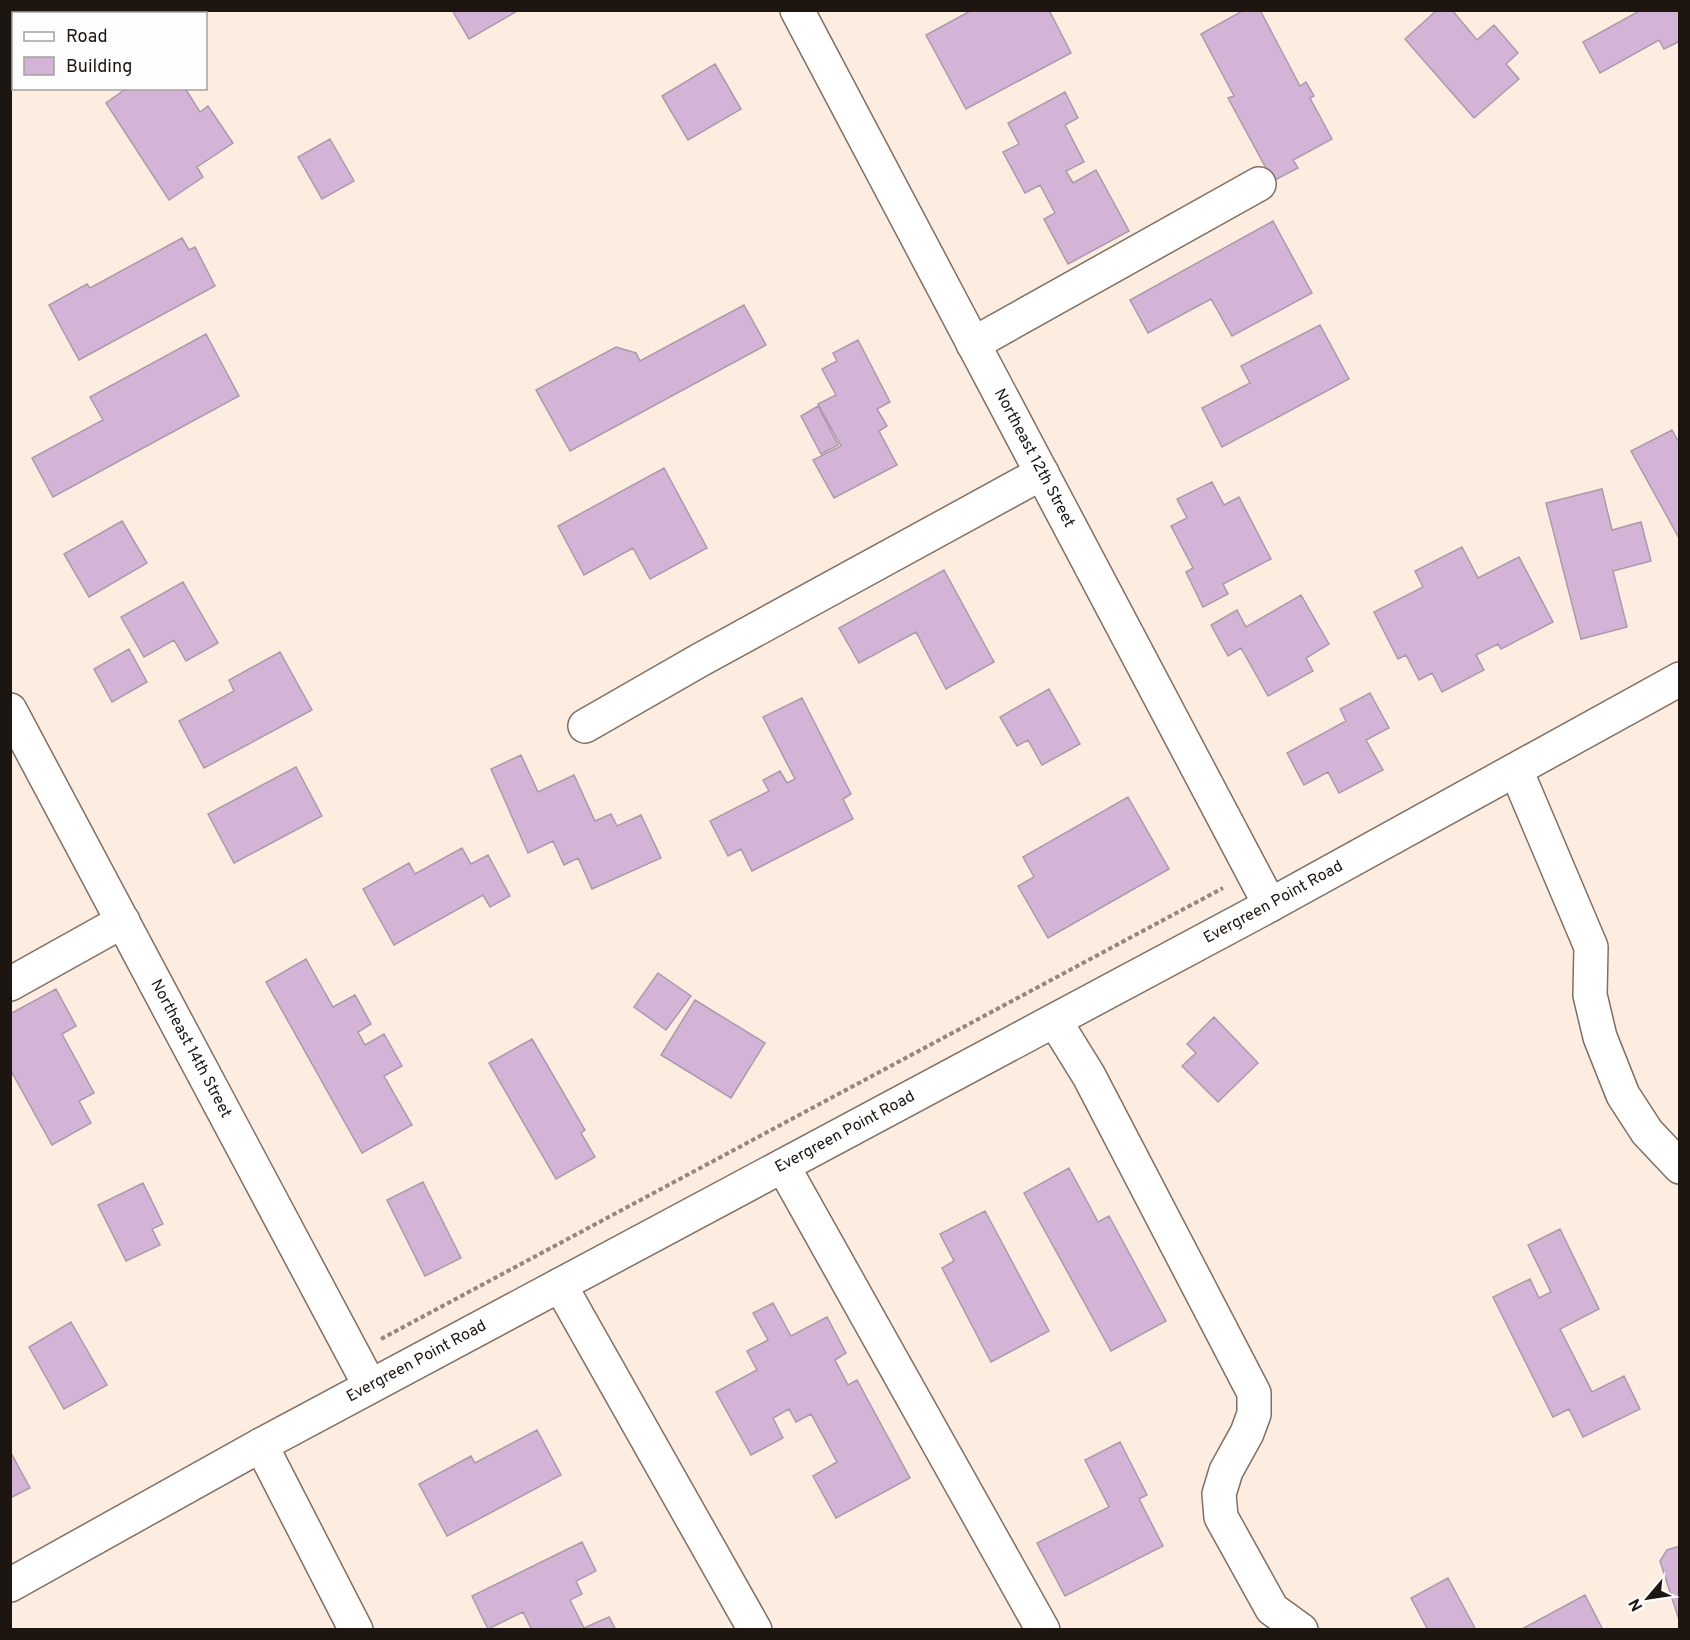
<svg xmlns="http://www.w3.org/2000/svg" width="1690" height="1640" viewBox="0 0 1690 1640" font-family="Overpass,sans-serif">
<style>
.building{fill:#d3b4d6;stroke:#aa9aab;stroke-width:1.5}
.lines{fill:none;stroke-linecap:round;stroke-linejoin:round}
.minor-casing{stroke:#816f61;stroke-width:36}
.path{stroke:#93877e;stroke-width:4;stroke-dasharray:4.5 3;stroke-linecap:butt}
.minor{stroke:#fff;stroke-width:33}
.labels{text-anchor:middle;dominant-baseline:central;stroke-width:6;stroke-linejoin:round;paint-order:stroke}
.street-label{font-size:16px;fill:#1d1610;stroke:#fdfdfd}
</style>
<rect width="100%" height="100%" fill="#fdece0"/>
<path class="building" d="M452 10H519L469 39Z
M972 10H1049L1071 53 966 109 926 35Z
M1244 10H1260L1300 86 1306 82 1314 96 1310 98 1332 139 1293 160 1298 168 1273 181 1228 98 1234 96 1201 34Z
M1437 10H1452L1477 40 1494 25 1518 53 1506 64 1519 79 1474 118 1405 39Z
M1641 10H1680V41L1664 49 1659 40 1600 73 1583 42Z
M715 64 741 109 688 140 662 96Z
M127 88H185L200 112 208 106 233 143 197 167 203 177 169 200 106 103Z
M1065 92 1078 118 1065 125 1084 162 1066 171 1073 183 1096 170 1129 231 1068 264 1044 219 1055 213 1040 185 1025 193 1003 152 1019 144 1008 123Z
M330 139 354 181 322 199 298 157Z
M1273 221 1312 293 1232 336 1211 299 1148 333 1130 300Z
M182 238 189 250 195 247 215 286 79 360 49 305 87 284 90 288Z
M744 305 766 345 570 451 536 390 616 347 636 353 640 361Z
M1320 325 1349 379 1222 447 1202 408 1250 383 1241 366Z
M206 334 239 396 53 497 32 458 103 420 90 397Z
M858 340 890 402 877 409 887 426 879 431 897 465 834 498 813 460 841 446 818 404 836 395 822 369 837 361 833 353Z
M818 406 838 445 821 454 801 416Z
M1672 430 1680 444V540L1631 451Z
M664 468 707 548 650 579 633 548 584 575 558 526Z
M1212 482 1224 505 1239 497 1271 559 1223 584 1228 594 1203 607 1186 572 1193 568 1171 526 1187 518 1177 499Z
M1602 489 1612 530 1641 522 1651 561 1613 571 1627 627 1581 639 1546 503Z
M122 521 147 563 89 597 64 554Z
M1462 547 1478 578 1519 557 1553 622 1501 649 1498 644 1476 655 1484 670 1442 692 1432 673 1419 680 1406 655 1398 659 1374 612 1423 587 1415 571Z
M944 570 994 662 946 689 916 632 859 663 839 628Z
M183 582 218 643 186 661 174 640 144 657 121 617Z
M1301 595 1329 644 1306 658 1313 671 1268 696 1241 648 1228 656 1211 625 1237 610 1246 627Z
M129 649 147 682 112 702 94 669Z
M280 652 312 710 204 768 179 721 234 691 229 680Z
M1049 689 1080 744 1042 765 1028 740 1017 746 1000 717Z
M1370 693 1389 728 1366 740 1383 770 1339 793 1328 772 1304 785 1287 753 1346 721 1340 709Z
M802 698 851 794 843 799 853 819 752 871 741 849 728 856 710 821 769 791 763 780 780 771 787 783 795 779 763 717Z
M521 755 538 792 574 775 595 821 611 814 617 826 641 815 661 858 592 889 578 858 564 865 553 841 528 853 491 769Z
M296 767 322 816 234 863 208 814Z
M1128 797 1169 869 1048 938 1018 886 1034 877 1023 857Z
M462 848 471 864 488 855 510 896 490 907 483 895 394 945 363 889 409 863 415 874Z
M306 959 333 1007 355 995 371 1024 358 1032 365 1045 384 1034 402 1066 384 1076 412 1125 362 1153 266 982Z
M658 973 691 996 666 1030 634 1007Z
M56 989 76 1026 62 1034 94 1093 79 1101 91 1123 52 1145 10 1069V1014Z
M695 1000 765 1043 731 1098 661 1055Z
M1214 1017 1258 1063 1218 1102 1182 1066 1196 1053 1187 1044Z
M532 1039 585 1130 581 1133 595 1157 556 1179 489 1063Z
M1069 1168 1098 1222 1109 1216 1166 1321 1111 1351 1024 1193Z
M423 1182 461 1258 425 1276 387 1200Z
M143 1183 163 1224 152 1229 160 1245 126 1261 98 1205Z
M985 1211 1049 1331 991 1362 942 1268 954 1261 940 1234Z
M1560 1229 1599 1309 1560 1329 1592 1392 1624 1376 1640 1409 1583 1437 1569 1409 1553 1417 1493 1297 1530 1279 1539 1298 1551 1292 1528 1245Z
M773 1303 791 1336 827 1317 846 1353 835 1360 848 1385 857 1380 910 1478 836 1518 813 1476 837 1462 811 1414 796 1422 789 1409 773 1418 783 1438 751 1455 716 1392 757 1370 747 1351 768 1340 753 1313Z
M71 1322 107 1385 64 1409 29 1347Z
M537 1430 561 1475 447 1536 419 1484 471 1456 475 1463Z
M1120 1442 1147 1495 1139 1499 1163 1546 1065 1596 1037 1543 1109 1507 1085 1460Z
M10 1451 30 1488 10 1498Z
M582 1542 596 1571 576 1581 582 1594 570 1600 584 1628 609 1617 616 1630H532L523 1612 488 1629 472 1596Z
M1680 1546V1623L1660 1561 1667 1550Z
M1448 1578 1476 1630H1428L1411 1598Z
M1585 1595 1603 1630H1520Z"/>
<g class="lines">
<g class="minor-casing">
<g id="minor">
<path id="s1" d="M797 10 1270 905"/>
<path d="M973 344 1259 184"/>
<path id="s2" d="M10 710 370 1386"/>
<path d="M585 726 700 660 1042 473"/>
<path d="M1516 770 1591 947 1590 995 1600 1037 1623 1095 1647 1132 1680 1167"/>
<path d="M10 984 123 921"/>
<path d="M1055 1021 1089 1076 1254 1393V1414L1247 1433 1226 1471 1219 1494 1221 1517 1272 1609 1301 1630"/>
<path d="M783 1166 1043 1630"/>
<path d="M560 1285 755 1630"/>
<path d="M261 1445 356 1630"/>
<path id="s3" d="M10 1585 261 1445 1270 905 1680 679"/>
</g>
</g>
<path class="path" d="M381 1339 1223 888"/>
<use href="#minor" class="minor"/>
</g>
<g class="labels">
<g class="street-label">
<text stroke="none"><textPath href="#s1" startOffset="507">Northeast 12th Street</textPath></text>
<text stroke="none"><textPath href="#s3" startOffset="1436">Evergreen Point Road</textPath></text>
<text stroke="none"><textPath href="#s2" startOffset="384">Northeast 14th Street</textPath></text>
<text stroke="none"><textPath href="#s3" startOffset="950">Evergreen Point Road</textPath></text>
<text stroke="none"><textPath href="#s3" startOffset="464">Evergreen Point Road</textPath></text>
</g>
</g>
<rect width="1690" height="1640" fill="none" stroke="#1d1610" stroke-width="24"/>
<rect x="12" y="12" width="195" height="78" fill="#fdfdfd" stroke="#a3a19e" stroke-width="1.5"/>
<rect x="24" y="32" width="30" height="9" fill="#ffffff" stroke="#a3a19e" stroke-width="1.5"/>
<text x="66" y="42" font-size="18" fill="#1d1610">Road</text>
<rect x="24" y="57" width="30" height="18" fill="#d3b4d6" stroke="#a3a19e" stroke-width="1.5"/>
<text x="66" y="72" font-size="18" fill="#1d1610">Building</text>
<g transform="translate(1648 1598) rotate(241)" stroke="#fdfdfd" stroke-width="4.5" paint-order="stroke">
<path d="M0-4.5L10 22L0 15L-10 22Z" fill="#1d1610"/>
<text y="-9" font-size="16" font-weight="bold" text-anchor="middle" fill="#1d1610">N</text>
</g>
</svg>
